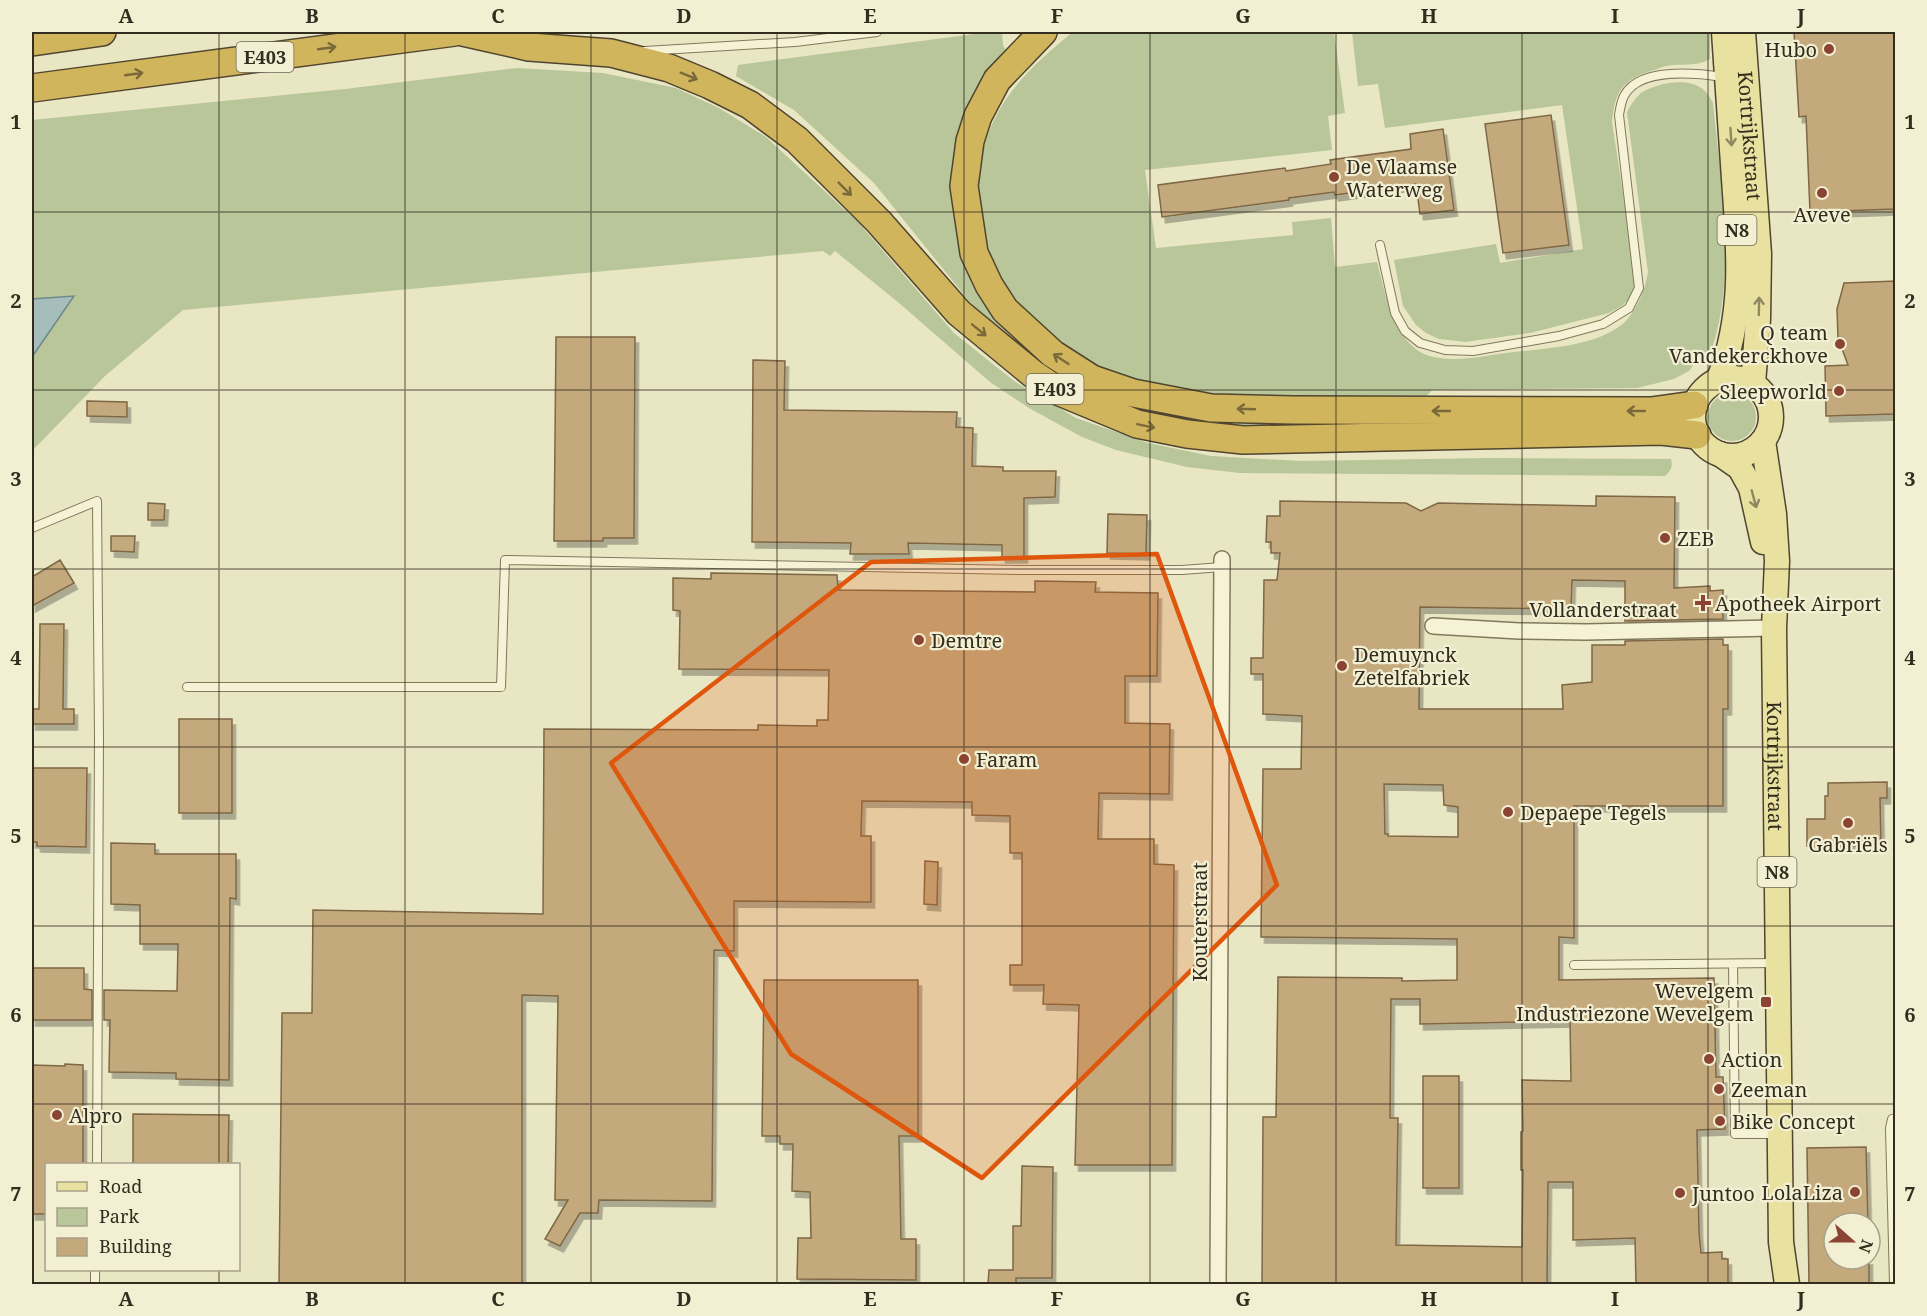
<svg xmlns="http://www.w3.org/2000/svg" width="1927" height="1316" viewBox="0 0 1927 1316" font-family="'Noto Serif',serif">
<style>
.green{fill:#b8c699}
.water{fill:#a5bdbb;stroke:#6d8a89;stroke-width:1.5}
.building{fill:#c4a97d;stroke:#7f6744;stroke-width:1.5;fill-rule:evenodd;filter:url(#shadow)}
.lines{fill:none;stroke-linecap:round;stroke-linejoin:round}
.lane-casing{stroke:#82785c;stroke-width:10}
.street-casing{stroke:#82785c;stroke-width:18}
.primary-casing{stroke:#504530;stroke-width:27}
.highway-casing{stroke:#504530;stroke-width:30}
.lane{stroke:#f5f2d6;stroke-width:8}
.street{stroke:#f5f2d6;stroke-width:15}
.primary{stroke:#e9e19f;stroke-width:24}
.highway{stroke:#d1b55c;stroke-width:27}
.oneway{stroke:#7a6a3a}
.oneway2{stroke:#8e875f}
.marked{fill:#df570d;fill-opacity:0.2;stroke:#df570d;stroke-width:4.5;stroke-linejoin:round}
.grid{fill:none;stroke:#332d1f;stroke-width:1.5;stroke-opacity:0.55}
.poi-dot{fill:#8b4332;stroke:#f2efd3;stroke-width:2}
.labels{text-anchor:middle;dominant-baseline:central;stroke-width:4.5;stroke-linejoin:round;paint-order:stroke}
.shield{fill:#f2efd3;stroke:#6c6755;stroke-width:1.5}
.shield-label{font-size:18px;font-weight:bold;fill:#332d1f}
.poi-label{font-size:20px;fill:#332d1f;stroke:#f2efd3;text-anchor:start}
.street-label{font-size:20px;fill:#332d1f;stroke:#f2efd3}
.neatline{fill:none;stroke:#332d1f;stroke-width:2}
.grid-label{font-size:20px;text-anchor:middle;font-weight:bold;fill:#332d1f}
</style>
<defs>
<filter id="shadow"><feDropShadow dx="3.5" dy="6" stdDeviation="0" flood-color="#0004"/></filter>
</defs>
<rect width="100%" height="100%" fill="#e9e6c4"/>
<path class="green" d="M990 32H1002L1003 45 1007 53 976 96 970 271 1086 386 1416 419 1415 430H1240L1131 410 1043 370 985 321 874 183 794 110 736 76 738 65Z
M1073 32H1334L1345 113 1328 116 1332 150 1145 170 1156 248 1293 235 1292 222 1331 218 1335 267 1377 262C1385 292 1393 339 1424 354 1433 358 1446 359 1456 359 1472 359 1490 355 1506 353 1536 349 1569 348 1597 338 1605 335 1619 328 1625 322 1638 308 1645 290 1648 272L1627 112C1631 105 1635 98 1641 93 1657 83 1690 76 1705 91 1708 94 1711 99 1713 103 1721 185 1739 284 1707 362L1698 359 1689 371 1674 379 1637 388 1432 390 1425 398C1383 398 1341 399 1298 399 1208 399 1128 397 1052 341 1044 335 1037 326 1030 319 1001 289 982 252 979 210 974 124 1010 83 1073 32Z
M1352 32H1710V59C1698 66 1687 64 1673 65 1666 65 1658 69 1651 71 1621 80 1615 93 1612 122L1633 259 1635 282 1632 295 1623 305 1609 313 1530 333 1465 342 1439 339 1426 333 1416 325 1403 306 1394 260 1496 244 1500 263 1583 249 1562 105 1385 128 1378 84 1358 86Z
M517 68 603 73 676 88 719 108 766 137 858 222 954 333 1014 381 1076 418 1148 443 1211 456 1301 461 1489 458 1671 459C1673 467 1671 470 1665 476L1240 473 1187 467 1116 450 1082 437 1029 408 990 382 899 303 835 251 830 256 823 251 183 310 105 376 32 451V357L73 296 32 299V120L345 89Z
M1708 417a24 24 0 1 1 48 0a24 24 0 1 1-48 0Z"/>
<path class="water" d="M74 296 32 357V299Z"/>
<path class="building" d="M1794 32H1896V209L1810 212 1806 116 1799 117Z
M1551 115 1569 245 1503 253 1485 124Z
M1443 129 1454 210 1420 214 1416 184 1335 195 1334 192 1289 198V200L1162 217 1158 185 1285 168 1286 171 1331 164 1330 160 1411 149 1410 134Z
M1896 281V414L1826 416 1825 366 1848 365 1838 338 1837 309 1844 283Z
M556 337H635L634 538H603V541H554Z
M753 360 785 361 784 410 957 412 956 427 973 428 972 466 1003 467V471H1056L1055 497 1024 498V557H1002V545L908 543 909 554H850L851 543 752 542Z
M87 401 127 402V417L87 416Z
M1596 496 1675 497 1674 588 1710 586V591L1723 590V619L1625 621V581L1572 580 1571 609 1420 607 1419 709H1563L1562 685 1592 682V645H1625V641L1723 639V645H1728V709H1723V806H1574V938L1559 937V980L1714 978 1716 1077H1723L1725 1129 1697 1130 1699 1232 1701 1253 1722 1252V1259H1728V1284H1636L1635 1238 1573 1240V1182H1548L1547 1284H1262L1263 1117H1276L1278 977 1402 978V981L1457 980V939L1261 937 1263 769H1301L1302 716 1263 714V674H1251V658H1263L1264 580H1277L1280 553H1271V542H1266L1267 516H1280V501L1406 503 1421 511 1438 503 1596 506ZM1384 784 1443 785 1444 805 1458 807V837L1388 836V834H1385ZM1391 999H1420V1024L1570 1021 1571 1081 1522 1080 1523 1131 1521 1132V1170H1523L1522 1247 1396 1245 1398 1118H1390Z
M148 503 165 504 164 520H148Z
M1108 514 1147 515 1146 554 1107 553Z
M111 536H135L134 552 111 551Z
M60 560 74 583 32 606V577Z
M711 573 837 575 838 590 1035 592V581L1096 582 1095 592 1158 593 1157 676H1125V723L1170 724 1169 794 1099 793 1098 839H1154V864L1174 865 1172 1165H1075L1079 1005 1043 1004 1044 985H1010V965H1022V853H1010V816L972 815V802L862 801 861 836H871V902L734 901V951L714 950 712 1201 599 1200 598 1213H580L560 1246 545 1239 568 1200H555L558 996 522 995V1284H279L282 1013H312L313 910 543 914 544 729 758 730V725L817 726V720H828L829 670 679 669 680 611 673 610V578L711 579Z
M40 624H64L63 709H74V724H32V709H39Z
M179 719H232V813H179Z
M32 768H87L86 847 37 846V842H32Z
M1887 782V798H1880L1881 846H1807V819H1825V796H1828V783Z
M111 843 155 844V854H236V899L230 898 229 1080 176 1079V1073L109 1072 110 1020H104V990L177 991 178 944H140V905L111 904Z
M925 861 938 862 937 905 924 904Z
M32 968H84V989L92 990V1020H32Z
M764 980H918V1136H899L901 1239H916V1280L797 1279 798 1238H811L810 1192 792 1191 793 1144H780V1136H762Z
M65 1064 83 1065V1164H46V1214H32V1065L65 1066Z
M1423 1076H1459V1188H1423Z
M133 1114 229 1115 228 1164H133Z
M1866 1147 1868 1223H1834V1259H1869V1284H1809L1807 1148Z
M1022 1166 1053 1167 1052 1278H1016V1284H988L989 1270H1013V1226H1021Z"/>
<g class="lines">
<g class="lane-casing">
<path id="lane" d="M645 51 795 42 877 32
M1380 245 1395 313 1405 331 1420 343 1445 350 1473 351 1559 336 1603 324 1629 308 1639 288 1619 115C1620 109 1621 102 1624 96 1639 67 1696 73 1723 77
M32 528 97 501 99 737 97 1164
M187 687H501L505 560 1019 570H1182L1222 567
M1733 964 1735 1134H1776
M1574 965 1776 963
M95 1284V1270
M1894 1284 1890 1128 1892 1119 1896 1118"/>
</g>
<g class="street-casing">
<path id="street" d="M1433 626 1519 631 1586 632 1774 628
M1218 1284 1222 559"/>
</g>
<g class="primary-casing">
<g id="primary">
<path id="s1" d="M1743 32 1759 254 1758 319 1753 384"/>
<circle cx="1732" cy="417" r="39"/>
<path d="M1719 379C1745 313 1739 248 1734 179 1731 130 1727 81 1724 32"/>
<path id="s2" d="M1763 441 1774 514 1777 561 1774 628 1781 1242 1787 1284"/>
<path d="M1720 454 1740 468 1751 488 1763 542"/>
</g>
</g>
<g class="highway-casing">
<path id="highway" d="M463 32 529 47 611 53 669 68 710 85 750 105 797 140 879 222 959 313 1033 374 1060 392 1137 424 1187 434 1243 440 1661 431 1697 435
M1043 32 997 80 978 116 970 141 964 186 974 253 989 285 1005 310 1053 354 1092 379 1133 393 1211 408 1293 410 1651 411 1694 405
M32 42 102 32
M32 88 455 32"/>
</g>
<use href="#lane" class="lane"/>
<use href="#street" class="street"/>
<use href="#primary" class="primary"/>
<use href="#highway" class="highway"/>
</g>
<defs><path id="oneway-shaft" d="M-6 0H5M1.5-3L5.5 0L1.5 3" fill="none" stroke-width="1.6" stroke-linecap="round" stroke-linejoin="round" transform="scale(1.5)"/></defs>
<g class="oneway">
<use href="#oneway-shaft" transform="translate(327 48) rotate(-8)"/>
<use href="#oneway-shaft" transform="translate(134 74) rotate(-8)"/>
<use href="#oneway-shaft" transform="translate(689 76) rotate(22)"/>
<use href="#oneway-shaft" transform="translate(845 189) rotate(45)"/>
<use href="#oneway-shaft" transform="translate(979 330) rotate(39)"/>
<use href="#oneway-shaft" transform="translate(1061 359) rotate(-147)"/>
<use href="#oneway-shaft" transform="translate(1246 409) rotate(-178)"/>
<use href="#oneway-shaft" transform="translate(1441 411) rotate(-180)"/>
<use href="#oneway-shaft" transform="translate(1636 411) rotate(-180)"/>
<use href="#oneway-shaft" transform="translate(1146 426) rotate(12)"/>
</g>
<g class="oneway2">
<use href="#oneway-shaft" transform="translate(1731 137) rotate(86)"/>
<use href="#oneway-shaft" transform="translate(1759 306) rotate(-89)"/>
<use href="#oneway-shaft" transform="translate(1754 499) rotate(75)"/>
</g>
<path class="marked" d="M1157 554 1277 885 982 1178 791 1054 611 763 871 562Z"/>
<path class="grid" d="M219 32V1164M405 32V1284M591 32V1284M777 32V1284M964 32V1284M1150 32V1284M1336 32V1284M1522 32V1284M1708 32V1284M32 212H1896M32 390H1896M32 569H1896M32 747H1896M32 926H1896M32 1104H1896M219 1270V1284"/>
<g class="poi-dot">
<circle cx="1829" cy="49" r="6"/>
<circle cx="1334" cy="177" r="6"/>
<circle cx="1822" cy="193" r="6"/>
<circle cx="1840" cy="344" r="6"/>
<circle cx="1839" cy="391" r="6"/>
<circle cx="1665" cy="538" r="6"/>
<path d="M1700 594h6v6h6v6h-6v6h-6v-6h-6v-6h6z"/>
<circle cx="919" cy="640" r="6"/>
<circle cx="1342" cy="666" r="6"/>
<circle cx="964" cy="759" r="6"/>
<circle cx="1508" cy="812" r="6"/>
<circle cx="1848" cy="823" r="6"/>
<rect x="1760" y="996" width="12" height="12" rx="3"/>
<circle cx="1709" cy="1059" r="6"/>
<circle cx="1719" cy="1089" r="6"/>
<circle cx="57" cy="1115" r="6"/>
<circle cx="1720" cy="1121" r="6"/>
<circle cx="1855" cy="1192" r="6"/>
<circle cx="1680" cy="1193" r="6"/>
</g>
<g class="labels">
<g class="shield">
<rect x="236.5" y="42" width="57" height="30" rx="4.5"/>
<rect x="1717.5" y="215" width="39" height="30" rx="4.5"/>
<rect x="1026.5" y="374" width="57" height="30" rx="4.5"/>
<rect x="1757.5" y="857" width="39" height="30" rx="4.5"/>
</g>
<g class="shield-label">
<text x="265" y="57">E403</text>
<text x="1737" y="230">N8</text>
<text x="1055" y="389">E403</text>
<text x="1777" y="872">N8</text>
</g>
<g class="poi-label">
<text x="1817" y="49" text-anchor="end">Hubo</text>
<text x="1346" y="166">De Vlaamse<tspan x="1346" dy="23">Waterweg</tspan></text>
<text x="1822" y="214" text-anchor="middle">Aveve</text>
<text x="1828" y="332" text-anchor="end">Q team<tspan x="1828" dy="23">Vandekerckhove</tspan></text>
<text x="1827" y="391" text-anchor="end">Sleepworld</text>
<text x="1677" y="538">ZEB</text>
<text x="1715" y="603">Apotheek Airport</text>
<text x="931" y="640">Demtre</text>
<text x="1354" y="654">Demuynck<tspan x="1354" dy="23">Zetelfabriek</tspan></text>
<text x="976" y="759">Faram</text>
<text x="1520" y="812">Depaepe Tegels</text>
<text x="1848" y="844" text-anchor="middle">Gabriëls</text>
<text x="1754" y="990" text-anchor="end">Wevelgem<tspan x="1754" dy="23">Industriezone Wevelgem</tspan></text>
<text x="1721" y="1059">Action</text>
<text x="1731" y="1089">Zeeman</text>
<text x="69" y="1115">Alpro</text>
<text x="1732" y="1121">Bike Concept</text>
<text x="1843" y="1192" text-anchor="end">LolaLiza</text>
<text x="1692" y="1193">Juntoo</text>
</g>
<g class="street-label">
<text stroke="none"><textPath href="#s1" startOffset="104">Kortrijkstraat</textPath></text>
<text x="1603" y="609">Vollanderstraat</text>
<text stroke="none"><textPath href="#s2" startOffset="326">Kortrijkstraat</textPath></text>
<text transform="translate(1199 922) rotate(-90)">Kouterstraat</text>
</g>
</g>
<rect width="1927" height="1316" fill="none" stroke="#f2efd3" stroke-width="66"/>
<rect x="45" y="1163" width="195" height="108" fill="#f2efd3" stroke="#a6a18b" stroke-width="1.5"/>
<rect x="57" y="1182" width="30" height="9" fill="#e9e19f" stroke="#a6a18b" stroke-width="1.5"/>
<text x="99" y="1193" font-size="18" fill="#332d1f">Road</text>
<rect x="57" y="1208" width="30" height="18" fill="#b8c699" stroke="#a6a18b" stroke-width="1.5"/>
<text x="99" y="1223" font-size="18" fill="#332d1f">Park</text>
<rect x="57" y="1238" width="30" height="18" fill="#c4a97d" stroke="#a6a18b" stroke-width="1.5"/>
<text x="99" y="1253" font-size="18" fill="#332d1f">Building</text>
<g transform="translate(1852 1241) rotate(111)"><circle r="28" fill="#f2efd3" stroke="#a6a18b" stroke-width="1.5"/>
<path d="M0-4.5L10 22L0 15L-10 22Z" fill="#8b4332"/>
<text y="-9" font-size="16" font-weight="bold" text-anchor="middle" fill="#332d1f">N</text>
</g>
<rect x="33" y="33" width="1861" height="1250" class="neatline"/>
<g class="grid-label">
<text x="126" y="23">A</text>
<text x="312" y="23">B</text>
<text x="498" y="23">C</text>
<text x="684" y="23">D</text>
<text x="870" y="23">E</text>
<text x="1057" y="23">F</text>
<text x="1243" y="23">G</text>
<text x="1429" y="23">H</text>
<text x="1615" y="23">I</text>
<text x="1801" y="23">J</text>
<text x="16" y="129">1</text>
<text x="1910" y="129">1</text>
<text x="16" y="308">2</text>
<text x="1910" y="308">2</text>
<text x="16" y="486">3</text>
<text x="1910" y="486">3</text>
<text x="16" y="665">4</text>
<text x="1910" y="665">4</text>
<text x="16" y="843">5</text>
<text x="1910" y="843">5</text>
<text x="16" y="1022">6</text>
<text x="1910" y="1022">6</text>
<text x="16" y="1201">7</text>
<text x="1910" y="1201">7</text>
<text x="126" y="1306">A</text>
<text x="312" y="1306">B</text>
<text x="498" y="1306">C</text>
<text x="684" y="1306">D</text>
<text x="870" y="1306">E</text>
<text x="1057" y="1306">F</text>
<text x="1243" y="1306">G</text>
<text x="1429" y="1306">H</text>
<text x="1615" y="1306">I</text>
<text x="1801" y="1306">J</text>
</g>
</svg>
